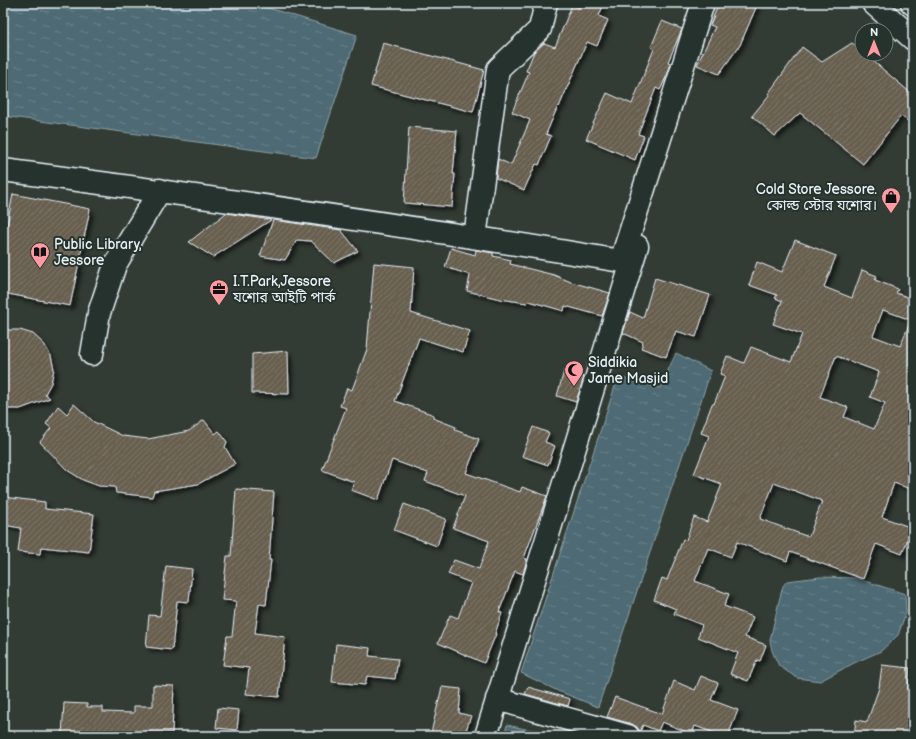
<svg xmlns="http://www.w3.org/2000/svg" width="916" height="739" viewBox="0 0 916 739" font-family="'Balsamiq Sans','Noto Sans Bengali',sans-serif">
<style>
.water{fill:url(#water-ripples);stroke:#8ca1a9}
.building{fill:url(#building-hatch);stroke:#e8f1f8;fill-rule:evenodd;filter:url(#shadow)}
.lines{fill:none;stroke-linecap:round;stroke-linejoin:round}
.minor-casing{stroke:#e8f1f8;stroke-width:25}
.highway-casing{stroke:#e8f1f8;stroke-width:25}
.minor{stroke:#26332d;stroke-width:22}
.highway{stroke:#26332d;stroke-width:22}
.labels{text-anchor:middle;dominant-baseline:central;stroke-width:4;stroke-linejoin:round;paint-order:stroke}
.poi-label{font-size:14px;fill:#e8f1f8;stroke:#26332d;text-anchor:start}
</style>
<defs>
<pattern id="water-ripples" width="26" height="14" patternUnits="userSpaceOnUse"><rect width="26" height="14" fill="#4e6b74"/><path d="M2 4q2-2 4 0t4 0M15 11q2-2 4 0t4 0" fill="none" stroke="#688189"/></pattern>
<pattern id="building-hatch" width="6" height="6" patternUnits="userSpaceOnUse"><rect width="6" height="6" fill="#675e50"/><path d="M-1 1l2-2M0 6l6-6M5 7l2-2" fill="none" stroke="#7d766a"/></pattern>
<filter id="shadow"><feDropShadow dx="3.5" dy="3.5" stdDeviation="2" flood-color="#0009"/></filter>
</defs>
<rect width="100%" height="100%" fill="#333c34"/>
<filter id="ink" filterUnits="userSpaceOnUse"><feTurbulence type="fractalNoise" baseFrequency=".025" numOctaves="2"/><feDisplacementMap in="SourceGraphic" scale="8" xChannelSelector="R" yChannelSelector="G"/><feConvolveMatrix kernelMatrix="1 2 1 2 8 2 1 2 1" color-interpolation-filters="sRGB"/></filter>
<g filter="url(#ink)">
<path class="water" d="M3 3H252L357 35 316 158 3 116Z
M676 353 711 371 598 707 558 691 521 673 618 377 660 388Z
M820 577 856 578 905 594 906 613 898 635 881 651 854 663 820 681 797 678 779 666 772 651 770 640 779 601 783 586 787 581Z
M507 725 557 736H504Z"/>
<path class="building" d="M581 3H604L599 16 608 20 597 46 587 42 567 88 559 107 558 106 546 134 551 136 539 165 536 164 524 190 496 178 498 159 511 165 530 120 512 112 529 72 526 71 534 52 544 43 555 47 572 5 579 8Z
M719 3H758L740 45 719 74 697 65 715 27 710 25Z
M662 21 682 29 668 62 671 63 668 73 660 90 656 88 638 134 644 136 635 160 586 139 607 93 632 104 654 49 651 47Z
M383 43 484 70 473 112 371 86Z
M852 43 862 51V54H865L913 95V125L901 116 863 164 800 113 775 136 752 116 770 94H768L802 47 822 62Z
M409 127 457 131 453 174H455L452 207 404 203Z
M13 194 90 209 70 306 3 293V246Z
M226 213 271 220 213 257 189 242Z
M273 220 341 230 358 251 334 263 311 241 297 240 285 260 260 256Z
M795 240 836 256 824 287 852 298 862 270 877 276 875 280 898 289 896 293 913 299V490L894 483 882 517 912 528 902 554 876 544 863 579 790 552 787 561 737 542 731 557 708 548 695 581 729 594 724 606 753 617 745 637 766 645 760 661 757 660 748 681 730 674 738 653 698 637 702 625 674 614 676 609 654 600 662 578 667 580 683 539 686 540 694 517 707 522 722 484 694 474 709 436 701 433 712 404H714L725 376 720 374 727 356 744 363 751 347 791 362 802 334 773 324 782 301 775 298 777 295 749 285 757 262 782 272ZM883 310 911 320 900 346 873 336ZM836 356 879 372 870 397 885 403 874 429 844 417 848 407 820 397ZM774 483 822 501 809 536 806 535V536L760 519Z
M451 248 475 255 476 250 493 253V256L511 260 510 264 554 275 571 282 610 293 602 316 565 306 564 311 529 301 527 303 500 299 467 291 470 275 445 267Z
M374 263 414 267 411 313 470 331 463 352 419 338 395 401 434 415 433 418 456 427 455 430 479 439 466 473 520 492 522 487 547 496 524 558 527 559 523 574 515 571 499 612 502 613 495 634H496L484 663 438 643 450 615 458 618 471 583 448 574 454 560 479 569 489 541 453 528 465 496 425 481 428 473 392 460 378 500 351 490 354 482 322 470 346 408 340 406 347 388 352 390 367 349Z
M655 278 710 295 696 337 676 331 666 357 641 348 643 342 623 333 630 312 643 318Z
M3 330H20L33 334 44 344 51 356 54 369 51 383 45 394 50 398 20 409H3Z
M288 351 289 394 252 393V354Z
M564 371 584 377 576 402 557 396Z
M74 404 94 422 123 436 148 439 189 431 204 420 215 434 219 431 227 442 225 447 235 464 198 484 154 491 152 497 116 493 115 487 99 486 83 480 67 470 40 442 51 428 46 424 58 406 67 414Z
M533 427 549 433 545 442 555 446 548 465 522 456Z
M236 489 274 492 269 560H271L266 605 259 604 255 633 285 637 279 697 246 694 249 668 223 665 227 636H232L236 601 222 600 227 556H231Z
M3 497 45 502V509L94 514 89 552 41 547 40 554 18 552 21 528 3 525Z
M404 504 446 519 437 546 394 530Z
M166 566 192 569 189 602 177 601 172 650 146 647 149 615 160 616Z
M336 644 370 648 369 656 398 659 395 679 367 676 365 685 332 682Z
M882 665 910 668 908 689 913 690V736H854L856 720 867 722 879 688Z
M701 676 718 683 711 700 738 710 728 736H723L695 726 692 734 662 722 658 731 643 725 640 732 637 727 632 724 607 717 615 697 662 714 674 681 695 690Z
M153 685 174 686 172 733 102 732V736H62L64 703 87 704V707H103V712L134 713V706H153Z
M442 687 461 689 459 713 471 716 464 736H441L431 733Z
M528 687 570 699 568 706 525 694Z
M218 708 239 710 237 730 216 728Z"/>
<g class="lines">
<g class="minor-casing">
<path id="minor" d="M3 170C209 197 415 227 621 261L703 3
M475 237 498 69 540 29 546 3
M92 354 99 313 115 265 160 190
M497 699 628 736
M486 736 637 246"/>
</g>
<g class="highway-casing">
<path id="highway" d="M873 3 913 39
M912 3 913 4"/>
</g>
<use href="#minor" class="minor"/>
<use href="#highway" class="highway"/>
</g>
</g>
<defs>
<g id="shop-pin" transform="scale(1)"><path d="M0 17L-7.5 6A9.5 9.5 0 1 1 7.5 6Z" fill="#ff9aa2" stroke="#26332d"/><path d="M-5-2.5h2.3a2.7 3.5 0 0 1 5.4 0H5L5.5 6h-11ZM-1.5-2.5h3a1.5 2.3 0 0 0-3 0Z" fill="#111"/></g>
<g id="library-pin" transform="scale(1)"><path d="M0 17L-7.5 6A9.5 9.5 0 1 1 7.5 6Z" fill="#ff9aa2" stroke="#26332d"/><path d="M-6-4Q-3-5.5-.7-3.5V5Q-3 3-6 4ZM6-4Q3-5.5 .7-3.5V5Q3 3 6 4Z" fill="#111"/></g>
<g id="office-pin" transform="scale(1)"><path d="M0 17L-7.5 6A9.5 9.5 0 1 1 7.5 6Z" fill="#ff9aa2" stroke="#26332d"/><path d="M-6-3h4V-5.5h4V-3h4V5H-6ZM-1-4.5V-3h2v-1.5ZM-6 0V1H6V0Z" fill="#111"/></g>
<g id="mosque-pin" transform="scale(1)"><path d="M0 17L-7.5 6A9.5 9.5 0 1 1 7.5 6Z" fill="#ff9aa2" stroke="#26332d"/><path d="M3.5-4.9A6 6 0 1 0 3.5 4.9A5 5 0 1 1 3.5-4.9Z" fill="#111"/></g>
</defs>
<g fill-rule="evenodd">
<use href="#shop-pin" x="891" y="197"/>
<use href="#library-pin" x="40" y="252"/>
<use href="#office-pin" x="219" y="289"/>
<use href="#mosque-pin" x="574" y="370"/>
</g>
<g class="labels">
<g class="poi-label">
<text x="877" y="189" text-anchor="end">Cold Store Jessore.<tspan x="877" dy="16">কোল্ড স্টোর যশোর।</tspan></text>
<text x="54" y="244">Public Library,<tspan x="54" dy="16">Jessore</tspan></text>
<text x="233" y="281">I.T.Park,Jessore<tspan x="233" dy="16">যশোর আইটি পার্ক</tspan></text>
<text x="588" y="362">Siddikia<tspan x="588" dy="16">Jame Masjid</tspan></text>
</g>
</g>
<rect width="916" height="739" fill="none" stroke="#26332d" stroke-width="16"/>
<rect x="8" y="8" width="900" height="723" fill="none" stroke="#e8f1f8" stroke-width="1.5" filter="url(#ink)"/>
<g transform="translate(874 42)"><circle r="19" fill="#26332d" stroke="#747f7e"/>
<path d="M0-3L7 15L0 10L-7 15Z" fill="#ff9aa2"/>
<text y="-6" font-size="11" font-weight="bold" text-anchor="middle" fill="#e8f1f8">N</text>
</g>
</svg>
